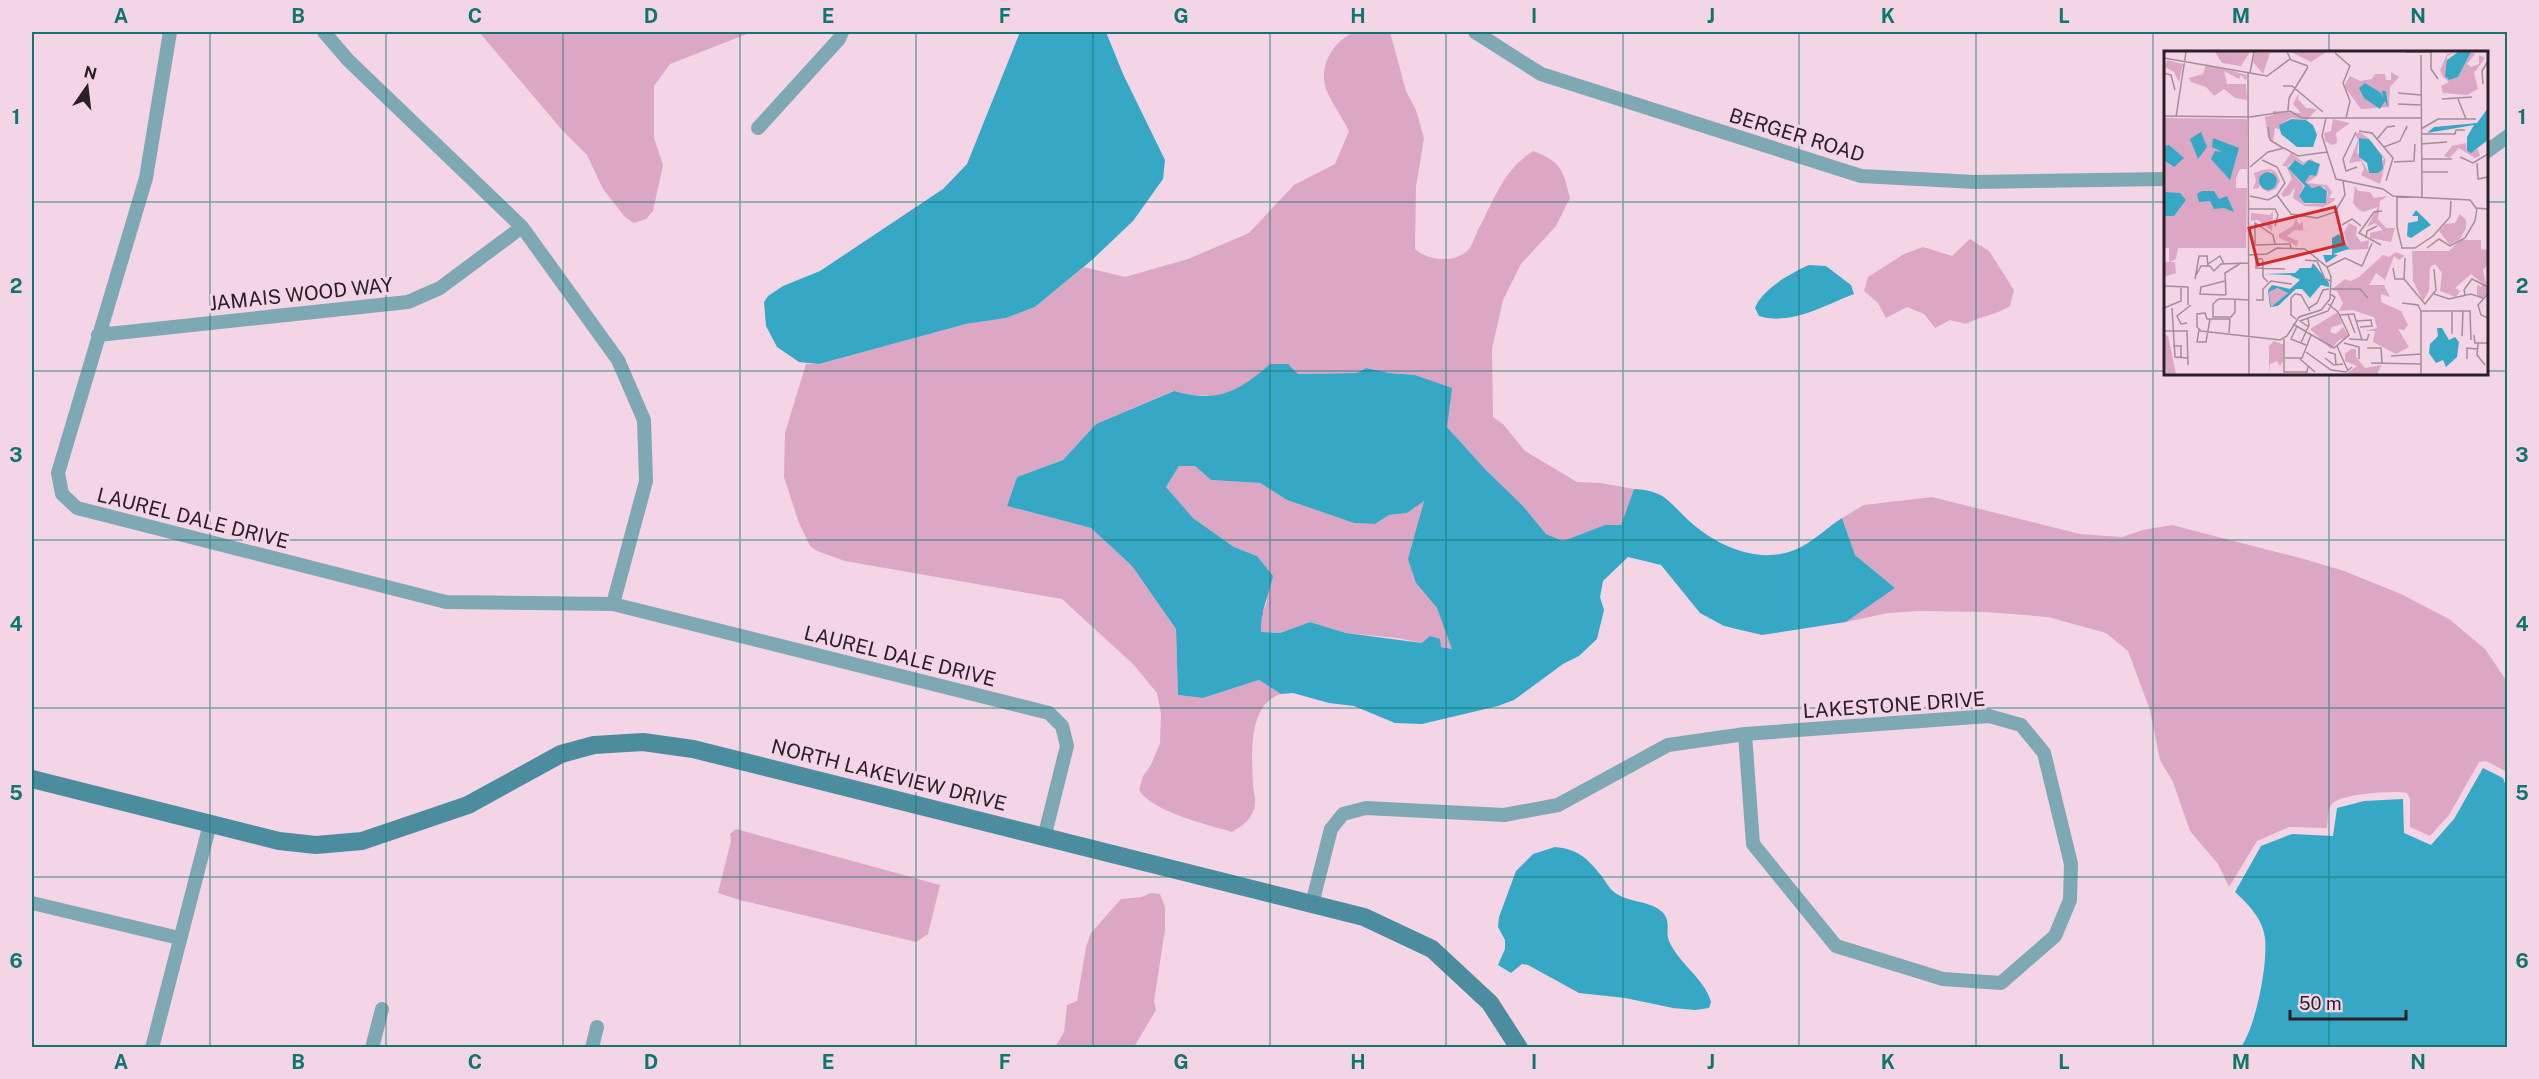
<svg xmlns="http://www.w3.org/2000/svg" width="2539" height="1079" viewBox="0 0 2539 1079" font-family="'Public Sans',sans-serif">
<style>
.green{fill:#dba7c5}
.water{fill:#36a8c5;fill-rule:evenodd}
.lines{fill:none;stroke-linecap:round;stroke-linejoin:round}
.street{stroke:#7fa8b5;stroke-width:14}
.secondary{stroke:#4b8d9f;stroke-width:18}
.grid{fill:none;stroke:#0f766e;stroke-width:1.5;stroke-opacity:0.55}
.labels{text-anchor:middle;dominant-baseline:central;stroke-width:6;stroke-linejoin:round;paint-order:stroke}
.street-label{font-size:20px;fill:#2b2026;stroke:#f4d5e6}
.inset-road{fill:none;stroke:#a48d99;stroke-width:1.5}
.view{fill:#d62828;fill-opacity:0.15;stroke:#d62828;stroke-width:3}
.inset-edge{fill:none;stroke:#2b2026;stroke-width:3}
.neatline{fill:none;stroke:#0f766e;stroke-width:2}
.grid-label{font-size:20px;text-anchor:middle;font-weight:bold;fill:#0f766e}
</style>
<rect width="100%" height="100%" fill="#f4d5e6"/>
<path class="green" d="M479 32H752L670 64 654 86V138L663 165 653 211 646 219 634 223 625 217 603 189 587 155 562 130Z
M1355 32H1390L1406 91 1416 110 1424 138 1416 187 1415 249C1427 260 1453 264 1467 251 1472 247 1475 236 1478 230 1494 200 1503 170 1533 151 1562 162 1563 170 1570 198L1556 226 1521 264 1503 300 1492 349 1493 417 1503 424 1525 451 1577 482 1601 483 1634 489 1621 525H1605L1563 541 1546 534 1523 506 1485 469 1447 427 1415 375 1389 373 1366 368 1357 373 1298 374 1270 364 1251 381 1222 396 1190 395 1173 391 1096 424 1063 460 1017 477 1007 506 1091 528 1132 566 1176 629 1178 695 1203 698 1259 680 1281 694C1247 704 1252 757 1253 785 1253 791 1256 798 1255 804 1254 817 1243 826 1232 832 1209 825 1152 812 1139 790L1143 776 1151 765 1160 743 1161 713 1157 693 1134 665 1062 599 845 561 817 551 810 546 799 523 784 477 785 433 806 364H819L966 324 1006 318 1035 307 1084 267 1125 277 1188 259 1249 233 1294 185 1335 164 1349 131C1343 119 1330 100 1326 89 1318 66 1334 40 1355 32Z
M1970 239 1989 251 2014 290 2010 306C1994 316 1982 315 1966 324L1950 320 1935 328 1924 314 1907 307 1886 318 1878 303 1864 291 1868 277 1904 254 1923 247 1952 256Z
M1179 466H1195L1211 480 1260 483 1287 500 1354 523 1375 524 1389 515 1407 513 1424 500 1417 529 1416 583 1437 608 1453 649 1397 638 1346 633 1310 622 1280 633 1261 632V617L1267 602 1257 556 1234 547 1193 518 1166 487Z
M1932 497 2080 534 2122 537 2143 530 2172 525 2304 559 2344 571 2401 594 2449 619 2485 649 2506 680 2507 772 2486 761 2479 762 2449 815 2430 836 2410 827V799L2407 793C2395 790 2339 794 2332 804 2327 809 2328 821 2327 828L2289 827 2257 841 2229 887 2218 864 2190 831 2173 782 2160 760 2150 710 2128 651 2106 633 2048 617 1986 612 1919 611 1888 613 1846 622 1895 588 1855 555 1842 518 1864 505Z
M736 829 940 885 928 934 916 942 740 900 718 893 731 841 730 834Z
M1150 893 1160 894 1165 907V930L1154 1001 1156 1010 1134 1047H1055L1064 1032 1067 1005 1077 1001 1086 947 1091 933 1121 899 1142 897Z"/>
<path class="water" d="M1020 32H1106L1123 74 1165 160 1163 179 1133 221 1092 260 1035 307 1006 318 966 324 819 364 799 362 777 347 766 326 764 302 768 296 783 286 820 271 943 189 967 164Z
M1809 265 1826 266 1851 285 1854 294C1825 305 1791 326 1759 316L1755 308C1762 289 1791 273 1809 265Z
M1270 364H1288L1298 374 1357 373 1366 368 1389 373 1415 375 1452 388 1447 427 1485 469 1523 506 1546 534 1563 541 1605 525H1621L1634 489C1662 491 1665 497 1684 516 1713 545 1761 568 1801 547 1815 540 1828 527 1842 518L1855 555 1895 588 1846 622 1762 635 1724 626 1700 613 1661 565 1628 557 1603 581 1600 597 1604 610 1597 639 1579 656 1563 664 1514 700 1498 706 1422 724 1395 723 1354 706 1329 703 1293 693 1281 694 1259 680 1203 698 1178 695 1176 629 1132 566 1091 528 1007 506 1017 477 1063 460 1096 424 1174 391C1217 403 1237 393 1270 364ZM1179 466H1195L1211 480 1260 483 1287 500 1354 523 1375 524 1389 515 1407 513 1424 501 1408 559 1416 583 1437 608 1452 649 1441 647 1440 639 1430 636 1422 643 1346 633 1310 622 1280 633 1261 632C1260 613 1269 594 1273 576L1257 556 1234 547 1193 518 1166 487Z
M2483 768 2503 778 2507 789V1047H2241C2256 1026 2268 964 2265 938 2263 919 2248 904 2235 892L2261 846 2292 834 2333 836 2337 808 2364 801 2403 799 2404 833 2431 845 2454 819Z
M1555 847C1577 849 1586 857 1600 874 1605 880 1608 887 1614 892 1628 903 1648 900 1661 911 1672 920 1665 931 1669 941 1679 964 1705 979 1711 1002L1709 1008 1695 1010 1673 1008 1625 998 1579 993 1528 965 1522 964 1511 973 1498 965 1505 949V940L1498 927 1499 917 1516 871 1533 854Z"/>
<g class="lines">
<path class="street" d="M170 32 146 178 58 473 62 494 77 508 446 602 613 604 1049 713 1062 726 1067 746 1044 838
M324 32 348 60 522 227 618 360 644 420 646 481 613 604
M1475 32 1541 74 1861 176 1975 182 2166 179
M758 128 839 39 842 32
M2486 152 2508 136
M98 335 408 302 440 288 522 227
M1989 716 2021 725 2044 753 2071 864 2070 900 2055 936 2001 983 1943 979 1836 946 1753 844 1745 734Z
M32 903 179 938
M1312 904 1331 829 1343 814 1366 808 1504 815 1558 805 1668 745 1745 734
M152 1048 210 824
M372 1048 382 1009
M592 1048 597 1027"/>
<path class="secondary" d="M32 779 279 841 316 845 362 841 468 805 561 754 594 745 643 742 693 749 1364 917 1432 949 1490 1003 1519 1048"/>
</g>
<path class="grid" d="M210 32V1048M386 32V1048M563 32V1048M740 32V1048M916 32V1048M1093 32V1048M1270 32V1048M1446 32V1048M1623 32V1048M1799 32V1048M1976 32V1048M2153 32V1048M2329 32V52M32 202H2166M2486 202H2508M32 371H2166M2486 371H2508M2329 374V1048M32 540H2508M32 708H2508M32 877H2508"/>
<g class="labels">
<g class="street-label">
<text transform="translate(1797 135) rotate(17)">BERGER ROAD</text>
<text transform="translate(301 294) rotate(-6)">JAMAIS WOOD WAY</text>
<text transform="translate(193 518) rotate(14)">LAUREL DALE DRIVE</text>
<text transform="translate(900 656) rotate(14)">LAUREL DALE DRIVE</text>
<text transform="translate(1894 705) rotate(-4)">LAKESTONE DRIVE</text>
<text transform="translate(889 775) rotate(14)">NORTH LAKEVIEW DRIVE</text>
</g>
</g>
<g transform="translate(2164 51)">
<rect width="324" height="324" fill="#f4d5e6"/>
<path d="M51 1H86L77 15 58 12ZM91 1 106 2 99 23 89 11ZM127 1H162L147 11ZM307 1 311 3 303 13 307 16 315 13V4L321 7 310 22 314 38 303 44 279 42 277 35 285 31 279 26 276 19 283 3 294 1 283 5V28L294 26ZM3 9 19 13 15 31 10 21 1 16ZM42 13 83 24 82 30 77 24 75 28 60 20 63 33H82L83 49 71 47 60 38 50 45 42 36 27 31 25 27 39 23ZM227 21 235 26 226 36 225 56 197 58 180 35 186 25 196 30 208 28 211 23H221L222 29H227ZM135 42 134 48 142 57 153 58 143 69 128 67 115 74 117 79 111 77 109 90 104 87 101 66 109 64V60L137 62 129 53ZM0 67 83 68V118H76L72 127V137H83L82 197H14L12 208 6 211H11L12 222 0 226V211H5V197H0ZM169 68 186 72 172 82 173 92 168 94 161 90 160 82 167 80ZM196 81 205 88 195 87 193 101 205 122 214 121 220 108 210 98 207 90 222 109 216 133 197 124 200 118 197 110 185 112 194 89 191 83ZM302 92 303 101 314 98 316 105 311 107 295 97 285 107 280 105 288 95ZM127 102 139 111 147 108 154 113 145 109 139 113 131 109 123 116 140 135 135 145 140 153 162 152 164 141 160 136 148 137 141 131 146 124 152 125 156 114 154 124 143 132 163 134 168 141 165 147H171L170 150 160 156 141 155 129 147 131 135 126 144 119 146 117 143 128 128 122 115H118ZM98 119 107 118 112 121 116 130 112 138 104 141 97 137 112 135 113 129 107 120 98 123 95 137 89 138 92 130 90 122ZM191 135 194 140 206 141 210 147 223 145 216 150 214 168 222 177H231L227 191 206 187V182L219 179 211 172 203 176 214 156 199 161 194 158 189 152ZM109 160 108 180 94 169 87 170V162L106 164ZM296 163 302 169V177L296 188 286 194 275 180 281 173 291 172ZM132 167 135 174 139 170V179L144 180 131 179 123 185 134 190 133 195 115 187V183L129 175ZM185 172 193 176 192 184 197 191 205 189 204 198 184 199 180 181ZM296 189H317V198L324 199V214L319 219 324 243 319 247 313 244V234L317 236 318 232 307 223 291 237 296 240 292 246 276 240 278 222 271 213 266 216 265 240 259 250 249 230 248 200H285ZM232 201 241 205 235 209 230 205 221 229 212 222 205 234H220L226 246 217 243V251L237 260 244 274 240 279 234 278 245 296 232 303 209 291 211 280H200L213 277 210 266 188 259 175 260 179 252 173 240 167 239 181 228 187 230 195 226 219 204 225 206ZM112 237 124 242 107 256 105 241ZM174 261 178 273 168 276 166 281 172 283 179 276 185 286 175 289 167 298 146 278ZM1 284 4 285 12 323H2ZM110 290 120 294 119 310 116 315 113 310 106 313 105 323V295ZM187 298H192V306L201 317 218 314 213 323H182L193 315 181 310V303Z" fill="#dba7c5"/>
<path d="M294 1H307L294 26 285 29 281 25 283 9ZM201 32 217 42 219 48 218 40H222L224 56 221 50 216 58 200 47 195 37ZM324 57V89L307 102 303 100V86L310 74 263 82 270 76 313 72ZM128 68 142 69 149 74 153 84 149 96H133L117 83 115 74ZM37 81 43 96 34 108 26 88ZM49 87 75 97 66 129 47 108 51 100 58 101 48 96ZM195 87 205 88 218 105 219 118 214 122H205L203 112 195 106ZM5 94 20 107 10 116 0 109V95ZM131 109 139 114 145 109 156 113 152 125 146 124 141 131 148 137 156 135 163 140 162 152H140L135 145 141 135 124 117ZM95 130a9 9 0 1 1 18 0a9 9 0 1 1-18 0ZM38 140H50L55 148 63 145 70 161 60 157 50 158 46 150 35 151 33 143ZM0 141 16 142 22 149 10 165H0ZM252 159 267 174 247 187 243 185 244 172 254 170V165H248ZM175 183 185 198 169 203 174 204 162 212 159 204H168V187ZM149 212 165 232V236L157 234 146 247 138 238H132L114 255 106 256 104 239 108 234 126 238 136 229 126 224 100 223 131 222 136 217H147ZM113 237 124 242 107 256 105 241ZM273 277H278L285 289 291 286 295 291 293 306 282 316 279 309 272 312 265 302 266 293 274 285Z" fill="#36a8c5" fill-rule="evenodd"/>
<path class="inset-road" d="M123 1 127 9 144 15M242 1H266M267 1V18L274 28M171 2 186 15 179 32 186 50 182 67M257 4 258 146M0 7 86 22 90 1M84 21 85 323M0 22 7 24 11 39M86 22 103 25 126 8M319 33 318 20 324 10M119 35H128L159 61M234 42 257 44M278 48 308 46M294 48 302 68M234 53 257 54M124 59 125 47 144 16M0 65 86 66M12 66 22 1M86 66 126 60 138 67H257M162 67 158 85 172 128 219 138 229 145 306 149 312 157 324 158M104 76 106 89 119 97M257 78 274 68H312M195 80 208 82 229 107 222 130M192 81 179 108 182 120 193 116M257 83H291L292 79H301M213 88 223 76 231 75M257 93 283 91M220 96 236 90 243 75 242 79M296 106 309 112 324 103M257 108H288M230 111 250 110 251 93M313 112 314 128 324 126M86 116 104 101 120 97 134 105 163 101M257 121H284M113 144 127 163 153 167 171 161 181 144 179 130M86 145 104 149 113 144 121 132 113 116 98 109M233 145V176L238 197H251L269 185 286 166 287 150M84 158H111L114 164 111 175M178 174 188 168 197 175M202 187 203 180 213 175M111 193 109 184 91 172V194L126 193 127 197M217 194 195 182 210 161 218 160M263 197 275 188 286 195 301 187 311 170 313 157M241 207 240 228 261 253 272 239 270 218M99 208H92V217L121 218M99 209V226L104 231M141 209 153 210 161 228 167 230M44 213 56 205 60 213M163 216 181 207 198 215 208 192M229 217 231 228H240M31 226 37 215H46L50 220 57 213 84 212M31 228 35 205H43L44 215M61 230 37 236 36 243 61 244 62 243 61 222 77 212M0 235 24 236V254M167 238H196L204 247M270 243 285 248 307 243 319 247M324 243 314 254 317 264 324 267M301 244 300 239 308 228 324 236M71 248V261L67 266H49V253L53 249 55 248H69L84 249M92 249H99V238L107 230 128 233M238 252 254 254 257 260M0 257 17 250V235M8 257 11 306 24 307M145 257 153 252 159 239 165 238M257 260H306L307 289M257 260V323M288 261V283M176 264 190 263 198 289M184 264 191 282M132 268 127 264V247L131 243 137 244 146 260M193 270 207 269 208 275 196 276M23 272 17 273 13 265 27 254M129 273 170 297 185 284 174 261 164 253M133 275 127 288 142 294M145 276 136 270 164 260 171 246 166 243M35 279 33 291H42L46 268M0 280H23L24 314M65 282 66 268H43L41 262 33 263V276L37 280 116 289 123 285 135 266 157 259 166 248 167 226 163 216 141 198 113 197 103 203 84 204M310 284 311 292H324M298 285 299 260M120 288V321H143L144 316M185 288 203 289 205 283M137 292 145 274 144 267M180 292 195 296V308M314 292 313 304 321 314M9 295H17V307M173 295 184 320M203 297H217L218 312M142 301 167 319 182 321 188 316M164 301 171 303 172 314M227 305 257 303M121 307H138L147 284M161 307 170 314 179 313M136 308 151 321M303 308V297L314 298M207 312 257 313"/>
<path class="view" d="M171 156 180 193 94 214 85 177Z"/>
<rect width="324" height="324" class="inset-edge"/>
</g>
<rect width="2539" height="1079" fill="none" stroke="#f4d5e6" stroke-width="66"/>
<g transform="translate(87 87) rotate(14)" stroke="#f4d5e6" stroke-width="4.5" paint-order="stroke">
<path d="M0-4.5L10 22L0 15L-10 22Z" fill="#2b2026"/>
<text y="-9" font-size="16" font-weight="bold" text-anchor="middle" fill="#2b2026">N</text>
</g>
<path d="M2290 1010v9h116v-9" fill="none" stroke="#2b2026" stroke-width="3"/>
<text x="2299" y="1010" font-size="18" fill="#2b2026" stroke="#f4d5e6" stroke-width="4.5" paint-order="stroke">50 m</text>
<rect x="33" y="33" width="2473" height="1013" class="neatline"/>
<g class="grid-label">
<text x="121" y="23">A</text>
<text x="298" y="23">B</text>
<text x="475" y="23">C</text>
<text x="651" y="23">D</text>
<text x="828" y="23">E</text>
<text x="1005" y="23">F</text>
<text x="1181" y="23">G</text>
<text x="1358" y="23">H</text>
<text x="1534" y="23">I</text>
<text x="1711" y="23">J</text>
<text x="1888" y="23">K</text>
<text x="2064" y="23">L</text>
<text x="2241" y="23">M</text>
<text x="2418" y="23">N</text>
<text x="16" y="124">1</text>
<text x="2522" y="124">1</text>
<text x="16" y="293">2</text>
<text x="2522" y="293">2</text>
<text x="16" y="462">3</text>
<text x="2522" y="462">3</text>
<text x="16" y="631">4</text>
<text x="2522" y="631">4</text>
<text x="16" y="800">5</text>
<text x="2522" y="800">5</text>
<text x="16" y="968">6</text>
<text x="2522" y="968">6</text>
<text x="121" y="1069">A</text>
<text x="298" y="1069">B</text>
<text x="475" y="1069">C</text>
<text x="651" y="1069">D</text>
<text x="828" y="1069">E</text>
<text x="1005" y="1069">F</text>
<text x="1181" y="1069">G</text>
<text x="1358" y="1069">H</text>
<text x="1534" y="1069">I</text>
<text x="1711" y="1069">J</text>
<text x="1888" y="1069">K</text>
<text x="2064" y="1069">L</text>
<text x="2241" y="1069">M</text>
<text x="2418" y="1069">N</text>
</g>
</svg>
